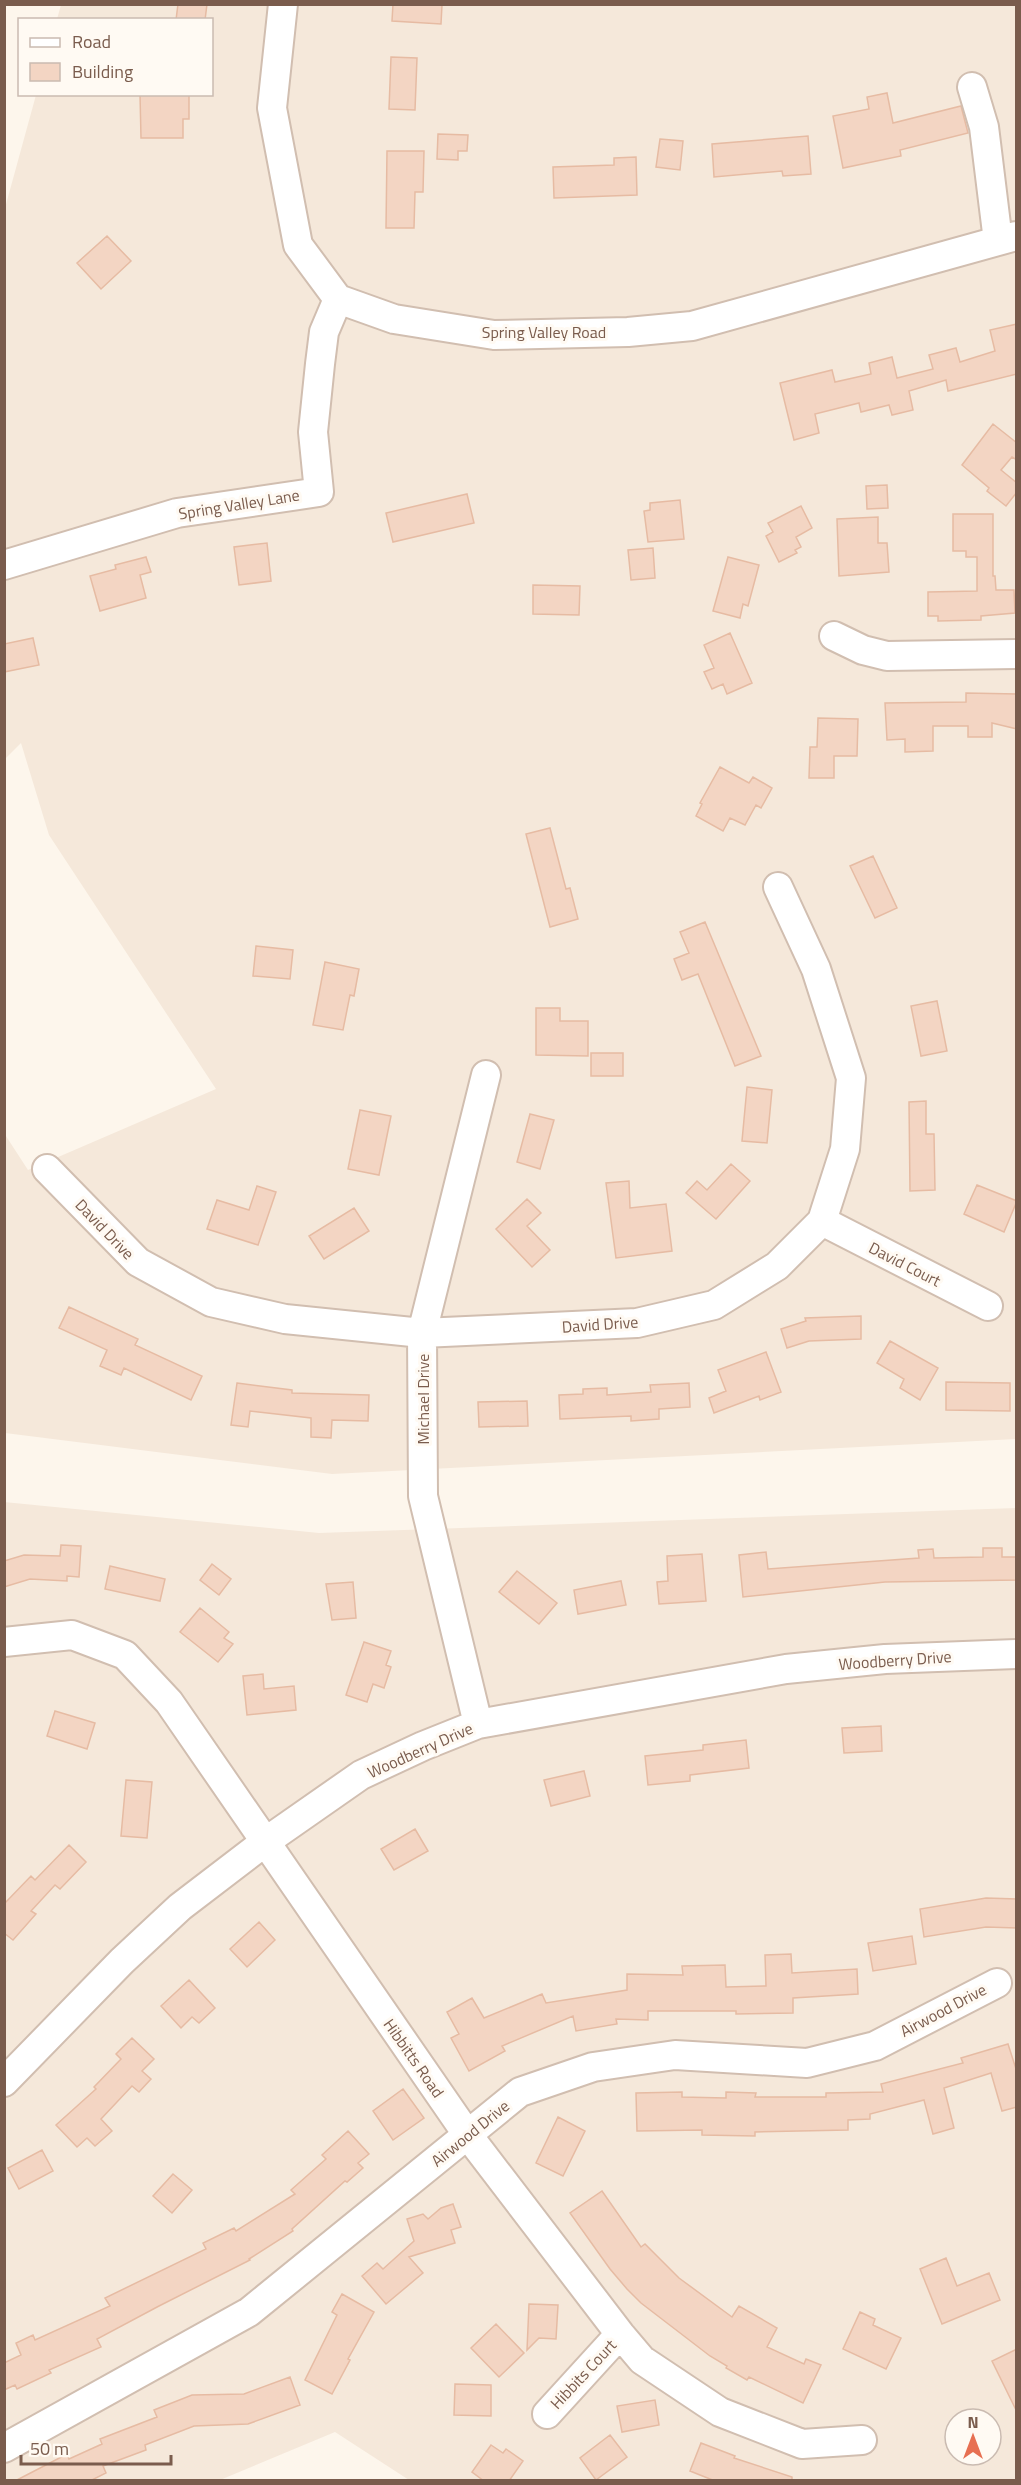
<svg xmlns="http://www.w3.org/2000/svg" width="1021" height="2485" viewBox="0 0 1021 2485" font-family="'Titillium Web',sans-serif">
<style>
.residential{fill:#f5e8da;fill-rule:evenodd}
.building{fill:#f3d5c3;stroke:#e6bba3;stroke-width:1.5}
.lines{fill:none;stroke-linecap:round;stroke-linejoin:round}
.minor-casing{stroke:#d1beb0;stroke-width:32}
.minor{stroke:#fff;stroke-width:28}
.labels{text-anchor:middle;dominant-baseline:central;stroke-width:6;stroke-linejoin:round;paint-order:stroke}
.street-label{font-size:16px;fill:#7a5c4d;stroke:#fffaf3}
</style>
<rect width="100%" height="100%" fill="#fdf6ec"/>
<path class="residential" d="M61 5H1016V1439L332 1474 5 1433 4 1133 28 1170 216 1089 49 835 21 743 5 759V208L36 95 212 94V20L57 19Z
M4 1502 319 1533 1016 1508V2480H409L335 2432 220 2480H5ZM955 2419H991V2455H955Z"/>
<path class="building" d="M178 4H207L205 20H176Z
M393 4 442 5 441 24 392 21Z
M391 57 417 58 415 110 389 109Z
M887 93 893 123 961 106 968 133 900 150 901 156 843 168 833 116 869 109 867 97Z
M140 94H189V119H183V138H141Z
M438 134 468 135 467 151H458V160L437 159Z
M808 136 811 174 783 176 782 171 714 177 712 144Z
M660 139 683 141 680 170 656 167Z
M387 151H424L423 192H415L414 228H386Z
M636 157 637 195 554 198 553 167 614 165V158Z
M107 236 131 261 101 289 77 263Z
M1017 324V374L948 391 946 380 909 391 913 410 892 415 889 405 861 412 859 403 815 414 819 433 794 440 780 383 832 370 835 382 871 374 869 363 892 357 897 378 933 369 929 355 956 348 960 362 995 351 990 330Z
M993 424 1017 443V460L1012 457 1001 470 1017 483V492L1006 506 987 491 989 488 962 465Z
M887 485 888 508 867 509 866 486Z
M467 494 474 523 393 542 386 513Z
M680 500 684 539 648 542 644 511 650 510V503Z
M801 506 812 528 796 537 801 547 795 550 797 553 779 562 766 536 773 532 768 523Z
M953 514H993V576H995L996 590H1014L1015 613 981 616V620L938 621V616H928V592L977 591V557H966V551H953Z
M878 517V543H887L889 572 839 576 837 519Z
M267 543 271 581 239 585 234 547Z
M653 548 655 578 631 580 628 550Z
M146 557 151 572 140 575 146 598 100 611 90 576 116 569 115 565Z
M728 557 759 565 748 606 743 604 740 618 713 611Z
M533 585 580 586 579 615 533 614Z
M730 633 752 683 727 694 723 684 712 689 704 672 714 668 704 645Z
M33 638 39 665 4 672V644Z
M966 693 1017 694V729L992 723V737H968V726H933V751L905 752V739L887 740 885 703 966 702Z
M818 718 858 719 857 756H834V778H809L810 747H817Z
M720 767 749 783 753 777 772 788 761 808 756 805 745 825 730 818 723 831 696 816 702 804 700 803Z
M550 828 566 889 570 888 578 919 550 927 526 834Z
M873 856 897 908 875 918 850 866Z
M705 922 761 1056 735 1066 698 974 682 980 674 959 689 953 680 932Z
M256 946 293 950 290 979 253 976Z
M325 962 359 969 354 996 350 995 343 1030 313 1025Z
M937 1001 947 1051 921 1056 911 1006Z
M536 1008H560V1021H588V1056L536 1055Z
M591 1053H623V1076H591Z
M747 1087 772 1090 767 1143 742 1141Z
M926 1101V1134H934L935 1190 910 1191 909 1102Z
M360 1110 391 1116 379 1175 348 1169Z
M530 1114 554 1120 540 1169 517 1162Z
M731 1164 750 1181 716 1219 686 1193 697 1181 707 1190Z
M629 1181 630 1208 666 1204 672 1251 616 1258 606 1183Z
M977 1185 1017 1201 1004 1232 964 1214Z
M257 1186 276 1192 258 1245 207 1229 217 1200 249 1210Z
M527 1199 541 1213 527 1226 550 1250 532 1267 496 1229Z
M354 1208 369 1231 324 1259 309 1236Z
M69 1307 138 1339 135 1345 202 1376 191 1400 124 1368 121 1375 100 1366 107 1350 59 1328Z
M861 1316V1339L809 1341 787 1348 781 1329 806 1321 805 1318Z
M890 1341 938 1368 920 1400 900 1388 904 1379 877 1363Z
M766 1352 781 1392 760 1400 759 1396 714 1413 709 1398 726 1391 718 1370Z
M946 1382 1010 1383V1411L946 1410Z
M237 1383 292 1390V1393L369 1395 368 1421 332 1420 331 1438 311 1437V1418L250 1411 248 1427 231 1425Z
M689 1383 690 1407 659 1409V1419L631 1421V1416L560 1419 559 1395 583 1394V1389L607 1388V1395L651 1392 650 1385Z
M527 1401 528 1426 479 1427 478 1402Z
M61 1545 81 1546 79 1577 67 1576V1581L30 1579 4 1587V1561L24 1555 60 1556Z
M983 1548H1002V1557H1017V1580L885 1582 743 1597 739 1555 766 1552 768 1569 919 1558 918 1550 933 1549 934 1558 983 1557Z
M702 1554 706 1601 659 1604 657 1582 668 1581 667 1556Z
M212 1564 231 1579 219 1595 200 1580Z
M110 1566 165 1579 160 1601 105 1589Z
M517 1571 557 1603 539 1624 499 1592Z
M621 1581 626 1605 578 1614 574 1590Z
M353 1582 356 1618 332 1620 326 1584Z
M200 1608 229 1632 224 1638 233 1644 218 1662 180 1632Z
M364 1642 391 1651 386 1665 391 1667 384 1688 373 1684 367 1702 346 1695Z
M263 1674 264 1689 294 1686 296 1710 247 1715 243 1676Z
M55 1711 95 1723 87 1749 47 1736Z
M881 1726 882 1751 844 1753 842 1728Z
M746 1740 749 1768 690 1775V1781L648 1785 645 1756 703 1750V1745Z
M584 1771 590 1796 551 1806 544 1780Z
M126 1780 152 1782 147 1838 121 1836Z
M415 1829 428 1851 394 1870 381 1849Z
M69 1845 86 1862 60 1889 55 1885 31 1911 36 1914 13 1940 4 1933V1904L31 1876 35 1880Z
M986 1898 1017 1899V1928L986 1927 924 1937 920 1909Z
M259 1922 275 1940 247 1967 230 1949Z
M912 1936 916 1964 873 1971 868 1943Z
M791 1954 792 1973 857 1969 858 1994 793 1998V2013L736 2014V2011H648V2020L616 2019 617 2024 576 2031 573 2016 502 2046 505 2051 469 2071 451 2038 459 2034 447 2012 472 1998 484 2018 542 1994 546 2003 627 1990V1974L683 1975 682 1966 725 1965 726 1987 766 1986 765 1955Z
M189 1980 215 2008 199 2023 192 2017 181 2028 161 2006Z
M132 2038 154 2059 142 2071 151 2079 139 2092 132 2086 101 2119 112 2131 95 2146 87 2138 77 2147 56 2125 96 2089 94 2087 121 2059 116 2054Z
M1008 2044 1017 2072V2107L1002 2111 991 2073 944 2088 954 2128 933 2134 924 2100 870 2114V2119L848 2120V2130L755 2132V2136L702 2135V2130L637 2131 636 2093 682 2092V2097L726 2098V2092L756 2093 755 2097H826V2093L883 2092 881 2084 963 2063 961 2058Z
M403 2089 424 2118 393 2140 373 2111Z
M558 2117 585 2131 563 2176 536 2163Z
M348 2131 369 2154 358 2163 363 2168 347 2182 345 2181 292 2229 293 2231 249 2259 250 2260 159 2306 97 2339 101 2347 49 2370 51 2373 17 2389 15 2385 4 2390V2363L21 2355 16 2343 33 2335 35 2340 110 2306 105 2298 206 2249 203 2243 234 2228 236 2231 295 2194 291 2190 326 2159 322 2155Z
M42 2150 53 2171 19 2189 8 2168Z
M173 2174 192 2190 172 2213 153 2196Z
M602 2191 641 2247 645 2244 679 2278 732 2317 739 2306 777 2328 767 2347 804 2364 806 2359 821 2365 803 2403 749 2377 747 2380 726 2368 727 2366 710 2356 641 2303 627 2289 610 2269 570 2213Z
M453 2204 461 2227 451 2230 455 2243 409 2257 423 2273 386 2304 362 2276 377 2263 383 2269 414 2241 407 2219 423 2214 428 2219 441 2208Z
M946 2258 957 2286 989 2273 1000 2300 942 2324 920 2269Z
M342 2294 374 2312 348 2359 350 2360 332 2394 305 2380 337 2315 332 2312Z
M529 2304 558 2305 556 2339 539 2338 527 2350Z
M860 2312 875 2319 873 2325 901 2338 886 2369 843 2349Z
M496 2324 524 2353 499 2377 471 2348Z
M1017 2349V2412L992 2361Z
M290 2377 300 2405 248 2424 194 2426 145 2445 146 2450 103 2466 106 2473 90 2481H15L67 2454 69 2459 102 2444 100 2439 157 2417 154 2410 192 2395 244 2394Z
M455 2384 491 2385V2416L454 2415Z
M655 2400 659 2425 622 2432 617 2406Z
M610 2435 627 2457 596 2480 580 2458Z
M701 2443 735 2456 734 2458 792 2477V2481H715L690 2471Z
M491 2445 503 2453 506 2449 523 2461 509 2481H484L472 2472Z"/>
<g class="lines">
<g class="minor-casing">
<path id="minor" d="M283 4 272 108 298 245 338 299 394 319 494 335 628 332 692 326 1016 236
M972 87 984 127 998 241
M4 565 177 513 319 492 313 432 320 364 324 332 338 299
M834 636 863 650 887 656 1016 654
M47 1169 138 1262 211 1302 285 1319 422 1333 637 1323 714 1305 777 1266 822 1221 845 1149 851 1078 816 969 778 887
M822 1221 988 1306
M4 1642 72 1635 125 1655 169 1702 467 2134 620 2334 642 2360 720 2412 802 2444 862 2440
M478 1724 423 1496 422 1333 486 1075
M4 2082 122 1961 180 1907 265 1842 361 1775 423 1746 478 1724 786 1669 885 1659 1016 1654
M547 2414 620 2334
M4 2448 249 2312 520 2092 593 2067 675 2055 807 2063 875 2046 997 1983"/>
</g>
<use href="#minor" class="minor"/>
</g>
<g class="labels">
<g class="street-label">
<text x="544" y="332">Spring Valley Road</text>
<text transform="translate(239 504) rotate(-9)">Spring Valley Lane</text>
<text transform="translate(105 1229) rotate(46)">David Drive</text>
<text transform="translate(905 1264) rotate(27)">David Court</text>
<text transform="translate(600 1324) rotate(-4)">David Drive</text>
<text transform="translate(423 1399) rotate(-90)">Michael Drive</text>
<text transform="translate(895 1660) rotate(-4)">Woodberry Drive</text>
<text transform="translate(420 1750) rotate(-24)">Woodberry Drive</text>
<text transform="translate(943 2010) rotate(-28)">Airwood Drive</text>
<text transform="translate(414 2058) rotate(55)">Hibbitts Road</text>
<text transform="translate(470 2133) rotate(-39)">Airwood Drive</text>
<text transform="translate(583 2374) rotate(-47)">Hibbits Court</text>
</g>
</g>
<rect width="1021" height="2485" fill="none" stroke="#7a5c4d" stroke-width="12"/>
<rect x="18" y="18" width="195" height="78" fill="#fffaf3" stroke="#cabbb1" stroke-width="1.5"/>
<rect x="30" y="38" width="30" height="9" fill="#ffffff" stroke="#cabbb1" stroke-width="1.5"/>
<text x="72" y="48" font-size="18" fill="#7a5c4d">Road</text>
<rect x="30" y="63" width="30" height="18" fill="#f3d5c3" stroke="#cabbb1" stroke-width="1.5"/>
<text x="72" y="78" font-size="18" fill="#7a5c4d">Building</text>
<g transform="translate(973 2437)"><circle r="28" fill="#fffaf3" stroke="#cabbb1" stroke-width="1.5"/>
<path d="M0-4.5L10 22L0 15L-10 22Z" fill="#e76f51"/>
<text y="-9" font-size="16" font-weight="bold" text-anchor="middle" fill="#7a5c4d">N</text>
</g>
<path d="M21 2455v9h150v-9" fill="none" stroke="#7a5c4d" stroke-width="3"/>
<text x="30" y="2455" font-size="18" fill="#7a5c4d" stroke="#fffaf3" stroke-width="4.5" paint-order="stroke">50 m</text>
</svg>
